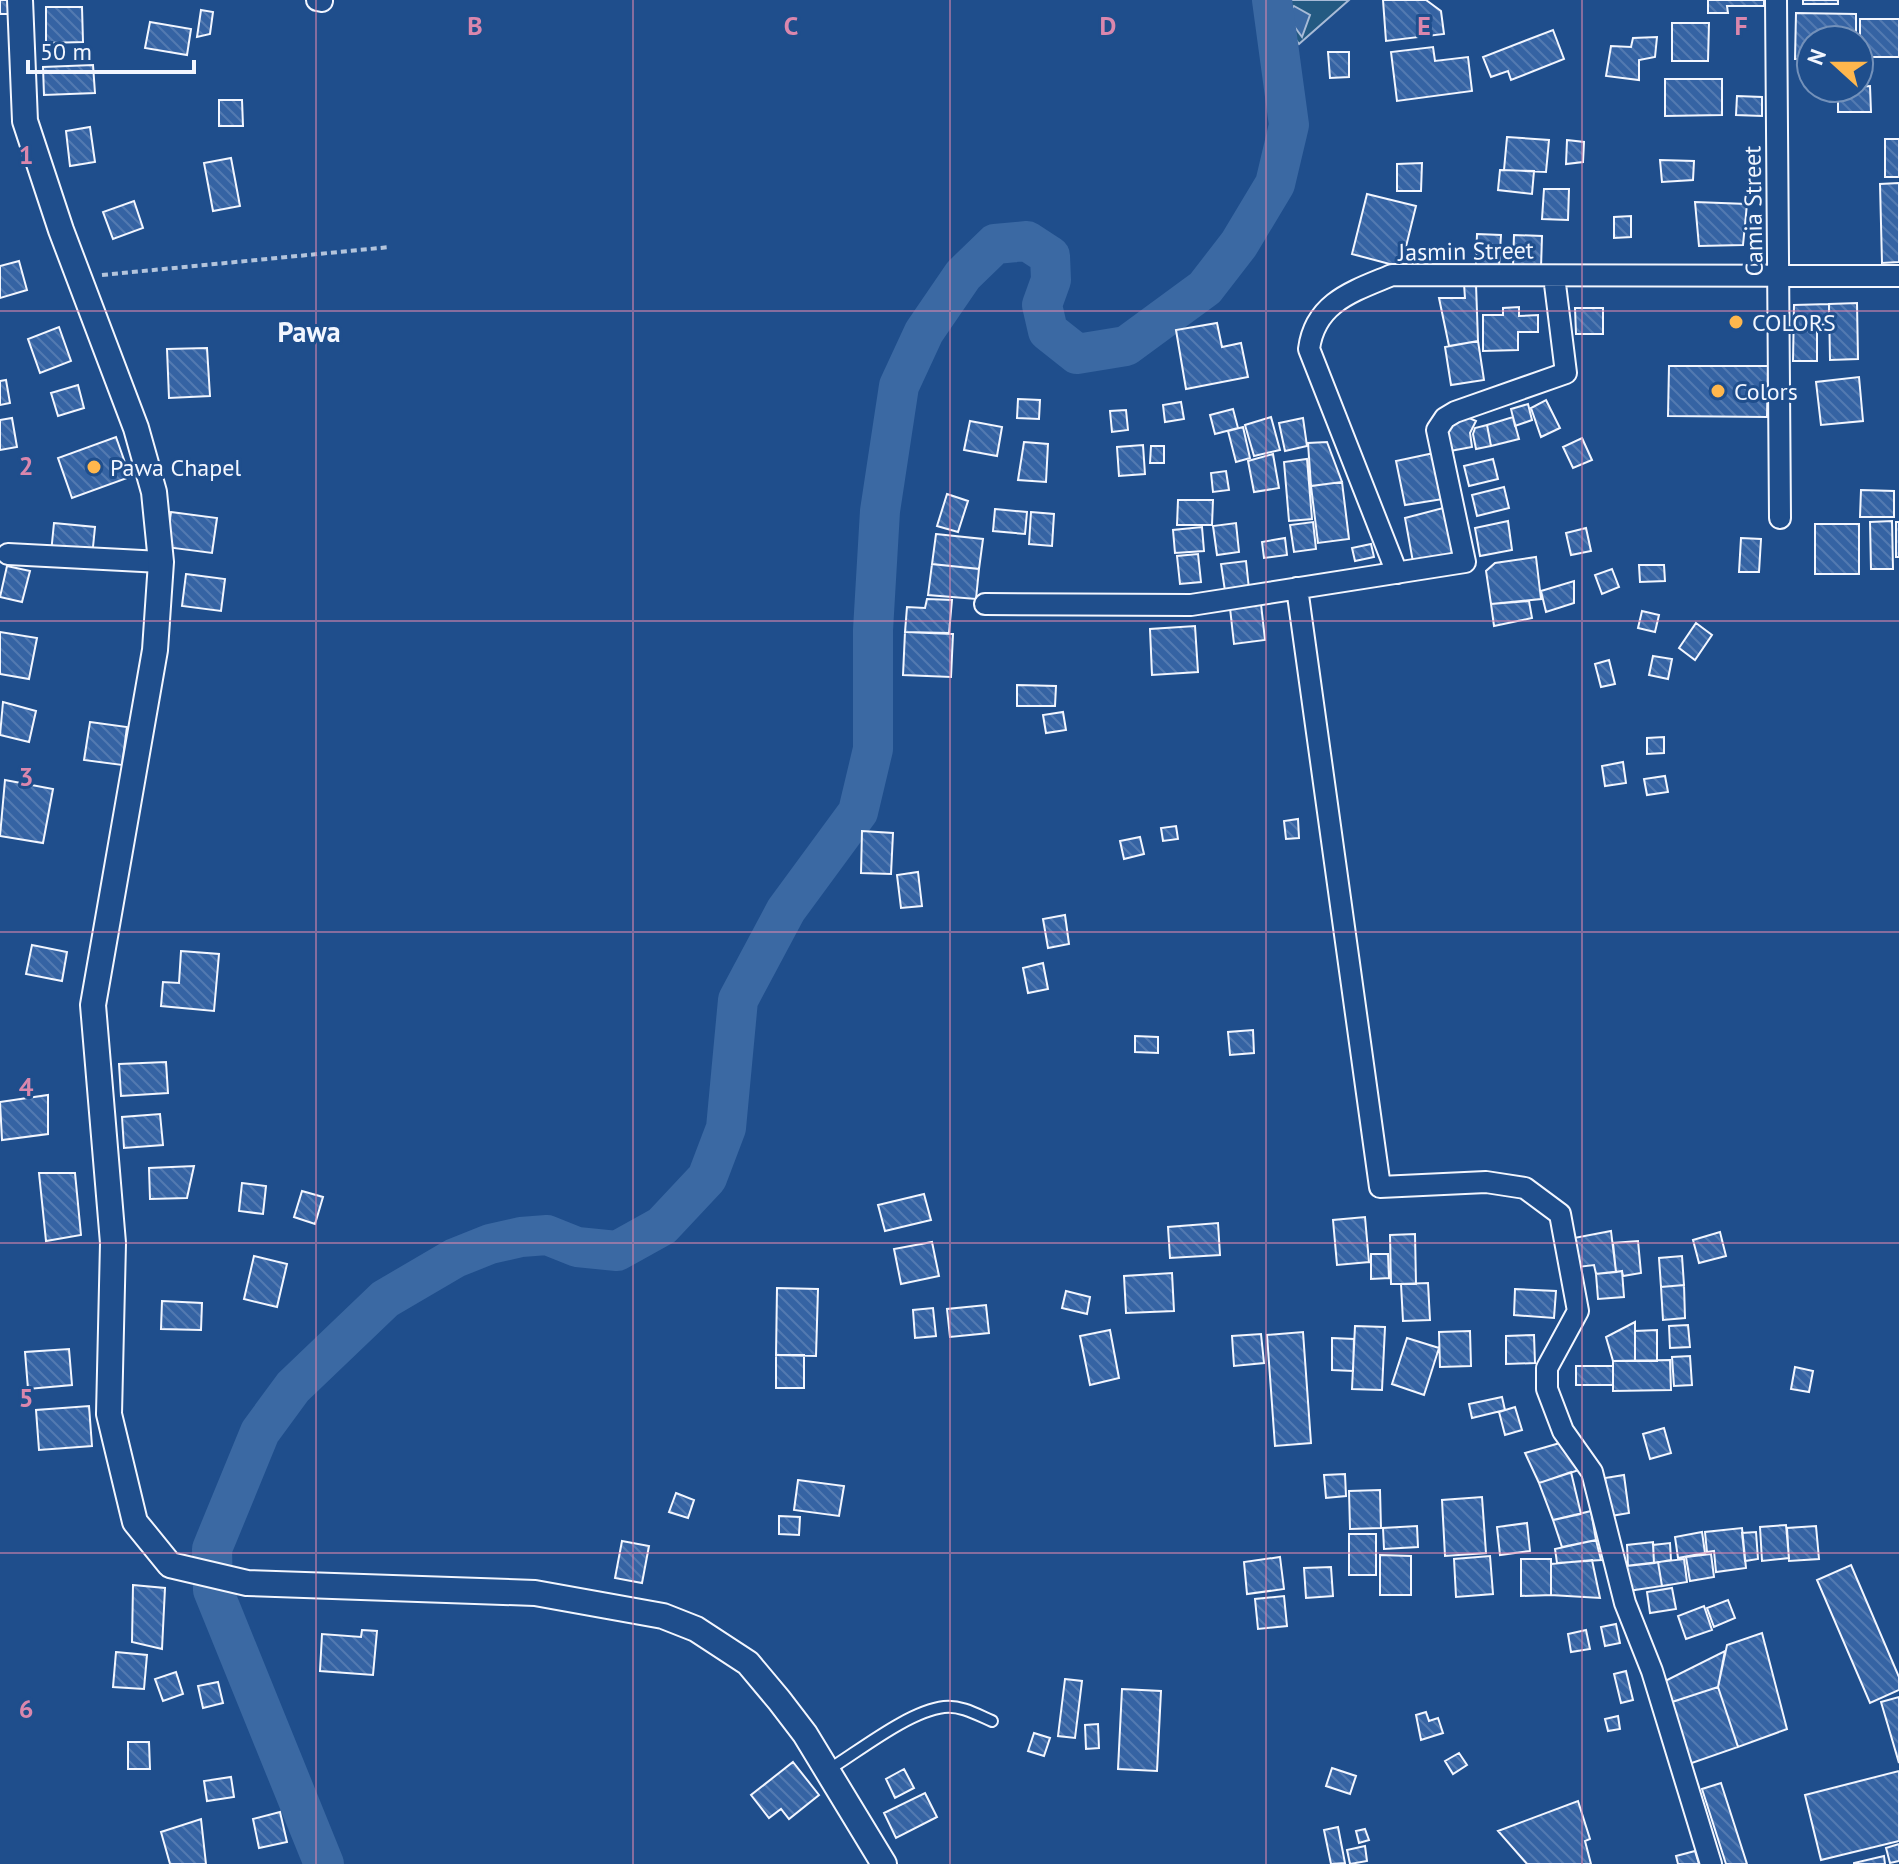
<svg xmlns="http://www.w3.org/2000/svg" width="1899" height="1864" viewBox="0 0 1899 1864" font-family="'PT Sans',sans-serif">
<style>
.pitch{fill:#245a82;stroke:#a8bbd7;stroke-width:2}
.water{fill:#3b69a3;stroke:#a8bbd7;stroke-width:2}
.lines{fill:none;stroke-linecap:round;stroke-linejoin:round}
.river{stroke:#3b69a3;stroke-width:40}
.building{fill:url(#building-back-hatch);stroke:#f2f6ff;stroke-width:2}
.service-casing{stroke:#f2f6ff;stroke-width:14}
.minor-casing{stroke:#f2f6ff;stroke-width:24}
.tertiary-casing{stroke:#f2f6ff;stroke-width:28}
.path{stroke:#b3c4dc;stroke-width:4;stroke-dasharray:6 4;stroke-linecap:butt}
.service{stroke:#1f4e8c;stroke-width:10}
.minor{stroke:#1f4e8c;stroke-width:20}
.tertiary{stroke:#1f4e8c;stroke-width:24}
.grid{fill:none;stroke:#da87ad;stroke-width:2;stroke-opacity:0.55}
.poi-dot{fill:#ffb74d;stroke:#1f4e8c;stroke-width:3}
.labels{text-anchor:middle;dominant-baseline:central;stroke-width:6;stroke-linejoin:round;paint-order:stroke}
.street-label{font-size:24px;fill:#f2f6ff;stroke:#1f4e8c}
.poi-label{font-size:24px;fill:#f2f6ff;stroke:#1f4e8c;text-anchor:start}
.quarter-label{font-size:28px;font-weight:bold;fill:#f2f6ff;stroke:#1f4e8c}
.grid-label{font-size:26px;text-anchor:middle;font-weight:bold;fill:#da87ad;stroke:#1f4e8c;stroke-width:6;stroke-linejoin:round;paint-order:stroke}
</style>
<defs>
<pattern id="building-back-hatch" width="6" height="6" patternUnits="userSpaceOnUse" patternTransform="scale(2)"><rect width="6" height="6" fill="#3563a3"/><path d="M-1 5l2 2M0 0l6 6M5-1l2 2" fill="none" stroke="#537ab1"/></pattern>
</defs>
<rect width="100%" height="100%" fill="#1f4e8c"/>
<path class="pitch" d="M1279 0H1349L1299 44 1285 24Z"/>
<path class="water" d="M1294 6 1310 15 1302 37 1291 22 1290 10Z"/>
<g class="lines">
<path class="river" d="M324 1864 213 1590 212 1549 260 1432 293 1387 385 1299 455 1258 490 1244 521 1237 547 1235 577 1247 617 1251 662 1226 707 1178 726 1128 738 1000 786 910 858 812 873 749V630L880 511 899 386 924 332 963 275 995 244 1027 241 1050 256 1051 280 1042 305 1048 331 1077 354 1126 346 1205 288 1239 244 1275 184 1289 125 1272 0"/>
</g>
<path class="building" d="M0 0H9L10 14H0Z
M1383 0H1426L1441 11 1444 34 1386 41Z
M1708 0H1764V6H1727L1728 13H1708Z
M1803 0H1838V4H1803Z
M46 7H82L83 42 46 43Z
M201 10 213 12 210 34 197 37Z
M1796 13 1856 14V40H1811V59H1795Z
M1860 19H1899V57H1860Z
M150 22 191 29 187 55 145 48Z
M1672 23H1709L1708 61H1672Z
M1553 30 1564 59 1511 80 1508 71 1491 77 1483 57Z
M1657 37 1655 57 1639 60V80L1606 76 1611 46 1631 47 1633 38Z
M1433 47 1435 61 1468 57 1472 91 1397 101 1391 52Z
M1328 52H1349V77L1330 78Z
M93 65 95 93 44 95 43 67Z
M1665 79H1722V115L1665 116Z
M1870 86 1871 112H1838V88Z
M1737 96 1762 97V116L1736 115Z
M219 100H242L243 126H219Z
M90 127 95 162 70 166 66 131Z
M1507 137 1549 140 1546 172 1504 170Z
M1885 139H1899V177H1885Z
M1567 140 1584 142 1583 162 1566 164Z
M231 158 240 206 213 211 204 163Z
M1660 160 1694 161 1693 180 1662 182Z
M1422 163 1421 191H1397V164Z
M1500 170 1534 171 1532 194 1498 190Z
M1899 183V262L1882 263 1880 184Z
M1544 189H1569L1568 220 1542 219Z
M1367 194 1416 206 1401 267 1352 254Z
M134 201 143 228 113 239 103 212Z
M1695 202 1747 204 1743 245 1699 246Z
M1631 216V237L1614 238V217Z
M1477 234 1501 235 1499 266 1476 265Z
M1514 235 1542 236 1541 268 1513 267Z
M19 261 27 290 0 298V266Z
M1464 284H1476L1478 341 1449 346 1439 298H1465Z
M1857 303 1858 359 1830 360 1829 304Z
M1829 304V324L1817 325V361H1793L1794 305Z
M1519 307V316L1538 315V332H1518V350L1483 351V315H1503V308Z
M1575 308H1603V334H1576Z
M1217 323 1222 347 1241 343 1248 377 1186 389 1176 330Z
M59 327 71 361 40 373 28 339Z
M1478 341 1484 380 1451 385 1445 347Z
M207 348 210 396 169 398 167 349Z
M1669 366H1768L1767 417 1668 416Z
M1859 377 1863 421 1821 425 1816 382Z
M6 380 10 403 0 405V381Z
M78 385 84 408 58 416 51 393Z
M1018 399 1040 400 1039 419 1017 418Z
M1546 400 1560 428 1541 437 1531 408Z
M1181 402 1184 419 1165 422 1163 405Z
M1528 404 1532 420 1515 426 1511 409Z
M1233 409 1238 428 1215 434 1210 415Z
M1126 410 1128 430 1112 432 1110 411Z
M1271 417 1280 450 1254 456 1245 425Z
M1467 417 1476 421 1470 433 1472 447 1450 451 1444 430 1450 422Z
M1513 417 1519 439 1491 446 1487 425Z
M12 418 17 447 0 450V420Z
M1303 418 1307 446 1285 451 1279 423Z
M970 421 1002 427 997 456 964 450Z
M1487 425 1491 446 1476 449 1473 434 1475 428Z
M1243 427 1250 458 1236 462 1228 431Z
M116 437 130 477 72 498 58 458Z
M1582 438 1592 460 1573 468 1563 447Z
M1024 442 1048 444 1046 482 1018 480Z
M1327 442 1342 482 1311 486 1308 443Z
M1143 445 1145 474 1119 476 1117 447Z
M1151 446H1164V463H1150Z
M1434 453 1443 499 1405 505 1396 461Z
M1273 454 1279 488 1254 492 1248 461Z
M1307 459 1312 519 1289 521 1284 462Z
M1493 459 1498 479 1469 486 1464 466Z
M1226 471 1229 490 1213 492 1211 473Z
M1342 482 1349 539 1318 543 1311 486Z
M1504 487 1509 508 1477 516 1472 495Z
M1861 490 1894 491V517H1860Z
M947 494 968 501 958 532 937 526Z
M1178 500H1213L1212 525H1177Z
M1447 507 1457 556 1413 562 1405 518Z
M995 509 1027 512 1025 534 993 531Z
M171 512 217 518 212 553 166 547Z
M1031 512 1054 514 1052 546 1029 544Z
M1508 521 1512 550 1480 556 1475 528Z
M1892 521 1893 569H1871L1870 522Z
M1313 522 1316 549 1294 552 1290 525Z
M1896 522H1899V557H1896Z
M54 523 95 527 92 557 51 553Z
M1236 523 1239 552 1217 555 1213 526Z
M1815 524H1859V574H1815Z
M1202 527 1204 551 1175 553 1173 530Z
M1586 528 1591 551 1571 555 1566 533Z
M936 534 983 539 979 569 932 564Z
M1285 538 1287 555 1264 558 1262 542Z
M1741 538 1761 539 1759 572H1739Z
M1371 544 1374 557 1355 561 1352 548Z
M1198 554 1201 582 1180 584 1177 556Z
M1536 557 1541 599 1491 604 1486 571 1495 563Z
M1246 561 1249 589 1225 591 1221 564Z
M932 564 979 569 976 599 928 595Z
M1639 565H1664L1665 581 1640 582Z
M7 566 30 571 22 602 0 597Z
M1612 569 1619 587 1602 594 1595 575Z
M186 574 225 579 221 611 182 606Z
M1574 581V603L1546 612 1541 591Z
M927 599 952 600 949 633 905 632 907 607 925 608Z
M1529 601 1532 618 1494 626 1491 604Z
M1261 604 1265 640 1234 644 1230 608Z
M1642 611 1659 615 1655 632 1638 628Z
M1696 623 1712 635 1695 660 1679 648Z
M1195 626 1198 672 1152 675 1150 629Z
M0 632 37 638 29 679 0 674Z
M905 632 953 634 951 677 903 675Z
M1653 656 1672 659 1668 679 1649 675Z
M1609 660 1615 684 1601 687 1595 664Z
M1017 685 1056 686 1055 706H1017Z
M3 702 36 711 29 742 0 735Z
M1063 712 1066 730 1046 733 1043 715Z
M90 722 127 727 122 765 84 760Z
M1664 737V753L1647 754V738Z
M1623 762 1626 783 1605 786 1602 766Z
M1665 776 1668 792 1647 795 1644 779Z
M5 780 53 789 43 843 0 836Z
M1298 819 1299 838 1286 839 1284 821Z
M1176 826 1178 839 1163 841 1161 828Z
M862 831 893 833 891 874 861 873Z
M1140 837 1144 854 1124 859 1120 841Z
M918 872 922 906 901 908 897 875Z
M1065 915 1069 944 1048 948 1043 919Z
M32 945 67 952 62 981 26 974Z
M181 951 219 954 214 1011 161 1006 163 982 179 983Z
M1043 963 1048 989 1028 993 1023 968Z
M1253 1030 1254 1053 1230 1055 1228 1032Z
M1135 1036 1158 1037V1053L1135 1052Z
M166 1062 168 1093 121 1096 119 1064Z
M48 1095V1134L2 1140 0 1102Z
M160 1114 163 1145 124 1148 122 1117Z
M194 1166 187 1198 150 1199 149 1168Z
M39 1173H75L81 1235 46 1241Z
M242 1183 266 1186 263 1214 239 1211Z
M302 1191 323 1197 315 1224 294 1217Z
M924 1194 931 1220 885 1231 878 1205Z
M1365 1217 1369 1262 1337 1265 1333 1220Z
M1218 1223 1220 1255 1170 1258 1168 1227Z
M1611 1231 1616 1272 1596 1274 1594 1265 1578 1267 1574 1238Z
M1720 1232 1726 1256 1699 1263 1693 1240Z
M1415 1234 1416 1284H1391L1390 1235Z
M1638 1241 1641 1273 1623 1276 1622 1271 1616 1272 1613 1243Z
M932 1242 939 1276 901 1284 894 1249Z
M1371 1254H1388L1389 1278 1371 1279Z
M254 1256 287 1264 277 1307 244 1299Z
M1682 1256 1684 1285 1661 1287 1659 1258Z
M1622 1271 1624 1297 1598 1299 1596 1274Z
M1172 1273 1174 1311 1126 1313 1124 1276Z
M1428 1283 1430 1320 1403 1321 1401 1284Z
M1684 1285 1685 1318 1663 1320 1661 1287Z
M777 1288 818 1289 816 1356 776 1355Z
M1515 1289 1556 1291 1554 1318 1514 1315Z
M1066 1291 1090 1297 1087 1314 1062 1308Z
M162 1301 202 1303 201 1330 161 1329Z
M986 1305 989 1333 950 1337 947 1309Z
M933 1308 936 1336 915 1338 913 1310Z
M1635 1322V1361H1613L1606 1337Z
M1688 1325 1690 1347 1670 1348 1669 1326Z
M1355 1326 1385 1327 1382 1390 1352 1389Z
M1110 1330 1119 1378 1090 1385 1080 1336Z
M1657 1330V1361H1635V1331Z
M1470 1331 1471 1366 1440 1367 1439 1332Z
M1303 1332 1311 1443 1275 1446 1267 1335Z
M1261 1334 1264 1363 1234 1366 1232 1336Z
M1534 1335 1535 1363 1506 1364V1336Z
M1332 1338 1354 1339 1353 1371 1332 1370Z
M1407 1338 1439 1348 1424 1395 1392 1384Z
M69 1349 72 1385 28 1389 25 1352Z
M776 1355H804V1388H776Z
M1690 1356 1692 1385 1674 1386 1672 1357Z
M1670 1360 1671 1390 1613 1391V1361Z
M1576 1366H1613V1385H1576Z
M1795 1367 1813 1371 1809 1392 1791 1389Z
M1502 1397 1505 1410 1472 1418 1469 1404Z
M89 1406 92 1446 39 1450 36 1410Z
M1515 1407 1522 1430 1505 1435 1499 1412Z
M1664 1428 1671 1453 1650 1459 1643 1434Z
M1560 1443 1579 1470 1539 1483 1525 1453Z
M1571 1472 1581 1514 1553 1520 1539 1483Z
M1345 1474 1346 1496 1326 1498 1324 1475Z
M1624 1475 1629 1513 1611 1516 1605 1478Z
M798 1480 844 1486 839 1516 794 1510Z
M1380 1490 1381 1528 1350 1529 1349 1491Z
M676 1493 694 1500 688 1518 669 1512Z
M1482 1497 1486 1553 1445 1556 1442 1500Z
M1591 1511 1596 1540 1562 1547 1553 1520Z
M779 1516 800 1517 799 1535 779 1534Z
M1527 1523 1530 1551 1500 1555 1497 1527Z
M1786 1525 1789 1558 1762 1561 1760 1527Z
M1417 1526 1418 1547 1384 1549 1383 1528Z
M1816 1526 1819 1559 1789 1561 1787 1528Z
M1742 1528 1746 1568 1716 1572 1714 1551 1707 1552 1705 1532Z
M1702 1532 1705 1553 1678 1558 1675 1537Z
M1756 1532 1758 1559 1745 1561 1742 1533Z
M1349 1534H1376V1575H1349Z
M1596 1540 1601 1560 1557 1563 1555 1549Z
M622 1541 649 1546 642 1583 615 1578Z
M1653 1542 1654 1563 1628 1566 1627 1545Z
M1670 1543 1671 1560 1654 1563 1653 1545Z
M1711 1554 1714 1577 1690 1581 1686 1557Z
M1380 1555 1411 1556V1595H1380Z
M1490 1556 1493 1594 1456 1597 1454 1559Z
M1280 1557 1284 1589 1247 1594 1244 1562Z
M1521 1559H1551V1595L1521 1596Z
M1684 1559 1687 1582 1662 1586 1658 1562Z
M1592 1560 1600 1598 1551 1595V1564Z
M1658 1562 1662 1586 1628 1591 1624 1566Z
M1851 1565 1899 1677V1690L1870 1703 1817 1580Z
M1331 1567 1333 1596 1306 1598 1304 1568Z
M133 1585 165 1588 162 1649 132 1642Z
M1672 1588 1676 1609 1650 1613 1647 1592Z
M1284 1596 1287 1626 1258 1629 1255 1599Z
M1728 1600 1735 1618 1714 1627 1707 1608Z
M1704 1606 1712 1630 1686 1639 1678 1616Z
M1616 1624 1620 1643 1605 1646 1601 1627Z
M362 1630 377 1631 373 1675 320 1671 322 1634 361 1637Z
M1586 1630 1590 1649 1571 1652 1568 1634Z
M1762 1633 1787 1729 1738 1747 1718 1687 1727 1645Z
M1725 1651 1718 1687 1669 1703 1663 1682Z
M116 1652 147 1655 144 1689 113 1687Z
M1626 1671 1633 1700 1621 1703 1614 1674Z
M176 1672 183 1694 163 1701 155 1679Z
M1065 1679 1082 1681 1075 1738 1058 1736Z
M218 1682 223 1703 203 1708 198 1686Z
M1718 1687 1738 1747 1689 1764 1669 1703Z
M1122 1689 1161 1691 1157 1771 1118 1769Z
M1899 1697V1763L1881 1702Z
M1426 1712 1429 1721 1438 1718 1443 1733 1421 1740 1416 1715Z
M1618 1716 1620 1729 1608 1731 1605 1719Z
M1098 1724 1099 1748 1086 1749 1085 1725Z
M1034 1733 1050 1738 1044 1756 1028 1751Z
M128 1742H149L150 1769H128Z
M1459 1753 1467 1765 1453 1774 1445 1761Z
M793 1762 819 1795 789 1819 781 1809 769 1818 751 1795Z
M1332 1768 1356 1776 1350 1794 1326 1786Z
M904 1769 914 1788 895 1798 886 1779Z
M1899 1771V1841L1821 1860 1805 1795Z
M231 1777 234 1797 207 1801 204 1781Z
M1721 1783 1747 1864H1726L1702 1789Z
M925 1793 937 1817 896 1838 884 1813Z
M1578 1801 1590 1839 1585 1841 1591 1864H1527L1498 1831Z
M280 1812 287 1842 259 1848 253 1819Z
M201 1819 206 1864H170L161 1832Z
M1338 1827 1345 1863 1331 1864 1324 1830Z
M1365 1829 1369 1840 1359 1843 1356 1831Z
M1899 1844V1861L1890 1863 1886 1848Z
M1365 1846 1367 1861 1350 1864 1347 1850Z
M1695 1851 1699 1864H1678L1676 1856Z
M1884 1856 1885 1864H1854V1863Z"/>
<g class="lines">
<g class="service-casing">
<path id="service" d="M828 1770C859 1751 909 1711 944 1707 961 1705 978 1715 992 1721"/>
</g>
<g class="minor-casing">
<path id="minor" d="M317 0 322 1
M1776 0 1780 518
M8 554 161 562
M1397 573 1309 349C1315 302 1354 291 1392 275L1899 276
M1297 588 1380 1187 1486 1182 1525 1188 1560 1214 1578 1311 1547 1368V1389L1563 1431 1592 1472 1625 1603 1652 1671 1711 1864
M985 604 1191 605 1465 562 1437 430 1445 418 1455 412 1566 373 1554 276"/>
</g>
<g class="tertiary-casing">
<path id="tertiary" d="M20 0 25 121 61 230 136 428 154 492 161 562 155 650 93 1005 113 1243 109 1414 135 1522 170 1565 247 1583 535 1593 663 1616 696 1629 748 1663 779 1700 805 1734 884 1864"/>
</g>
<path class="path" d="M102 275 390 247"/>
<use href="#service" class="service"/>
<use href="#minor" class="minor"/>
<use href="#tertiary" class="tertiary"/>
</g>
<path class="grid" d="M316 0V1864M633 0V1864M950 0V1864M1266 0V1864M1582 0V1864M0 311H1899M0 621H1899M0 932H1899M0 1243H1899M0 1553H1899"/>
<g class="poi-dot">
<circle cx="1736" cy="322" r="8"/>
<circle cx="1718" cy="391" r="8"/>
<circle cx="94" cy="467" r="8"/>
</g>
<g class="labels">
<g class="street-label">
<text transform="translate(1753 211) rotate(-91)">Camia Street</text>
<text transform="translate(1466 251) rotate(-1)">Jasmin Street</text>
</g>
<g class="poi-label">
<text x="1752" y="322">COLORS</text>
<text x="1734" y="391">Colors</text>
<text x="110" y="467">Pawa Chapel</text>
</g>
<g class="quarter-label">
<text x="309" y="331">Pawa</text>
</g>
</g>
<g class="grid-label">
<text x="475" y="35">B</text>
<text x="791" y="35">C</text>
<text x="1108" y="35">D</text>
<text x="1424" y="35">E</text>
<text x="1741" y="35">F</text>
<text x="26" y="164">1</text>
<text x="26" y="475">2</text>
<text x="26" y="786">3</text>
<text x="26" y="1096">4</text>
<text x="26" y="1407">5</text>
<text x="26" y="1718">6</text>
</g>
<g transform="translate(1835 64) rotate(291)"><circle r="38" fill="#1f4e8c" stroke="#7391ba" stroke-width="2"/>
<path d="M0-6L14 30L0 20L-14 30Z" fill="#ffb74d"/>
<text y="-12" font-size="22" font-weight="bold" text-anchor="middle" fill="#f2f6ff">N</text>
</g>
<path d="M28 60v12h166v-12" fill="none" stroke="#f2f6ff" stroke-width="4"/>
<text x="40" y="60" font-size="24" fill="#f2f6ff" stroke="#1f4e8c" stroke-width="6" paint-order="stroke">50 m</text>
</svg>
